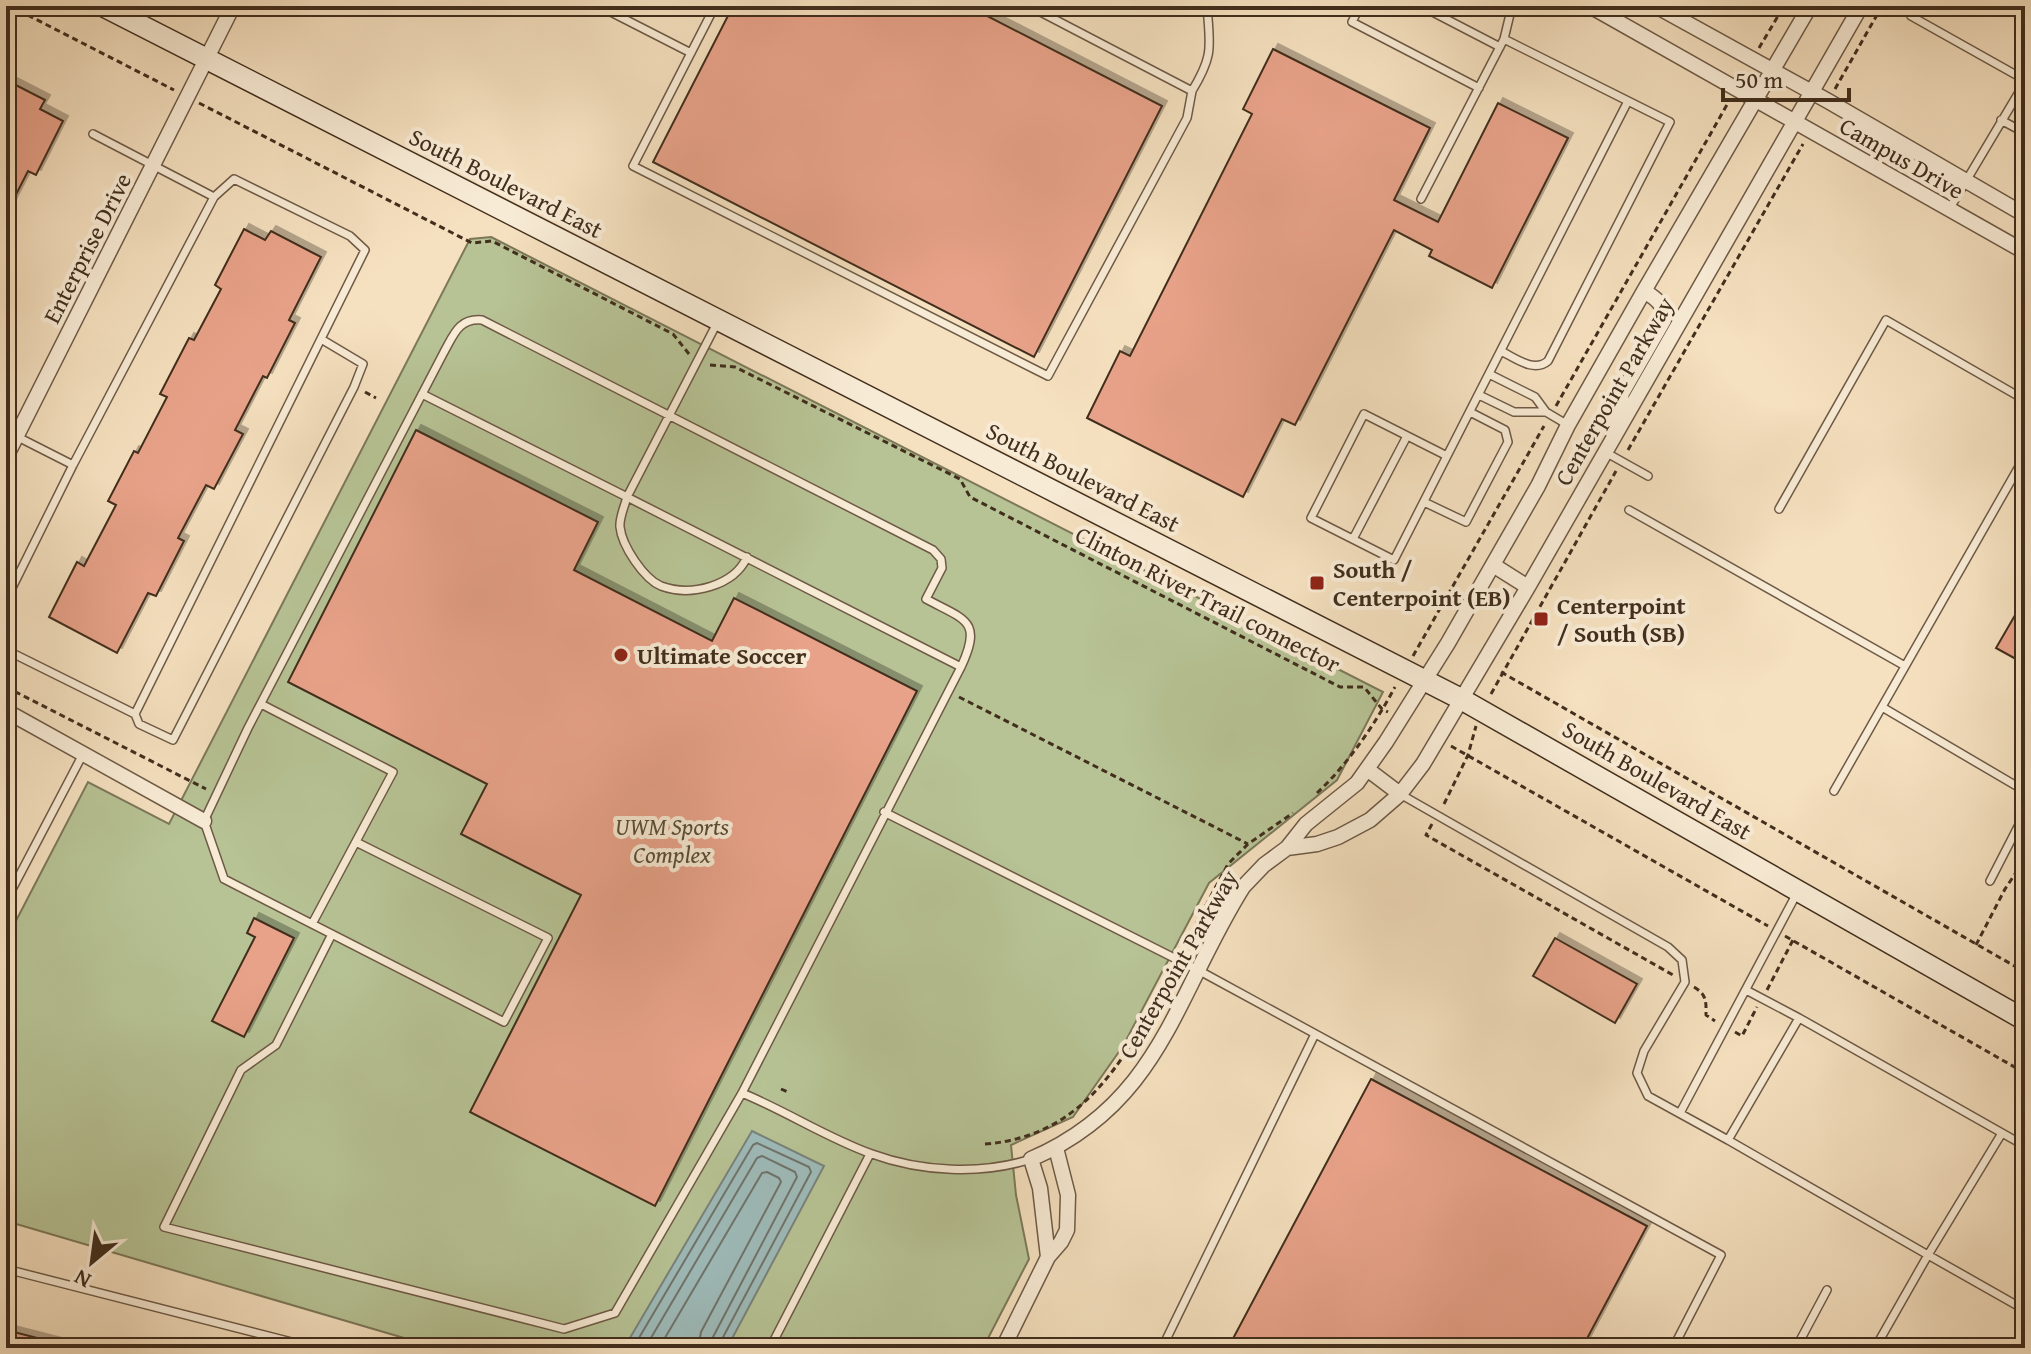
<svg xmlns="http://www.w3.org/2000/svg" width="2031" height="1354" viewBox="0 0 2031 1354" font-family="'Gentium Book Plus',serif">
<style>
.green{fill:#b7c395;stroke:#7c7859;stroke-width:2}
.water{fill:#9ebbba;stroke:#79837b;stroke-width:2}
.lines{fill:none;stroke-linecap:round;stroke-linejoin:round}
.shore{stroke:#70746c;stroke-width:2}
.building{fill:#e8a289;stroke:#412e1d;stroke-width:2;filter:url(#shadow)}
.lane-casing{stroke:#6e5a46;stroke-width:10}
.street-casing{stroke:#6e5a46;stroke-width:17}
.secondary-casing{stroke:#412e1d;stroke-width:23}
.path{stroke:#412e1d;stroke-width:3;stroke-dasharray:6 4;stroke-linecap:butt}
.lane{stroke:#f8ebd5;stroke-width:7}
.street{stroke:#f8ebd5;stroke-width:14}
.secondary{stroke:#f8ebd5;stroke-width:20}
.poi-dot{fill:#8f2418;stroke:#f8ebd5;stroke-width:3}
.labels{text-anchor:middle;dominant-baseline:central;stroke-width:8;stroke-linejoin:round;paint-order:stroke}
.street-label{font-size:24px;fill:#412e1d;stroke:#f8ebd5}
.poi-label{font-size:24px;font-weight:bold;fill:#412e1d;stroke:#f8ebd5;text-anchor:start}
.park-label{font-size:24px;font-style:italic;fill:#594c35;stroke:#f8ebd5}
</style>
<defs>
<filter id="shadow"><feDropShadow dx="5" dy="-5" stdDeviation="0" flood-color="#0004"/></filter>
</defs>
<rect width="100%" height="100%" fill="#f5e0bf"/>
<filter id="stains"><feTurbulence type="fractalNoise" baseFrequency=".0025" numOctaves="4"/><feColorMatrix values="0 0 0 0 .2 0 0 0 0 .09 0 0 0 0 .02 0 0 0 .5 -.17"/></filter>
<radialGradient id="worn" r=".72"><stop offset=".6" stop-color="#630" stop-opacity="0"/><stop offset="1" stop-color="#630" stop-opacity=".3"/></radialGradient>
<path class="green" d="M491 237 1383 692 1337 780 1209 883 1123 1046 1073 1117 1011 1145 1016 1195 1029 1259 983 1348H438L6 1221V940L88 782 169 824 470 239Z"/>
<path class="water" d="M752 1131 824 1166 727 1348H624Z"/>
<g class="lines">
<path class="shore" d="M633 1348 753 1145 757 1143 809 1167 811 1172 721 1341 720 1348
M645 1348 757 1158 762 1156 795 1172 797 1177 713 1337 710 1348
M659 1348 762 1173 767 1172 779 1178 781 1182 701 1332 698 1348"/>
</g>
<path class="building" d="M733 6H968L1162 106 1034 357 653 162Z
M1273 49 1430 128 1394 200 1438 222 1498 103 1568 138 1492 288 1429 256 1432 250 1394 230 1295 425 1282 419 1243 497 1087 418 1120 351 1130 356 1252 114 1243 109Z
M6 80 45 100 40 109 63 121 36 175 28 171 6 214Z
M244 229 265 240 271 231 321 257 289 320 295 323 267 378 263 376 235 430 243 434 214 489 206 485 178 538 184 541 156 596 148 593 117 653 49 617 77 562 84 566 116 505 108 501 134 451 138 453 167 397 160 394 189 338 194 340 221 289 215 285Z
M416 430 598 522 574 570 712 641 734 598 917 691 655 1206 470 1112 581 895 461 834 487 784 288 682Z
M2025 598V664L1996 648Z
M254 918 294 938 244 1037 212 1021 255 937 247 933Z
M1555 938 1637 984 1615 1023 1533 976Z
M1371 1079 1647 1226 1582 1348H1228Z
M6 1330 57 1343 56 1348H6Z"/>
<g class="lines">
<g class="lane-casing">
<path id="lane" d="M599 6 691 53
M715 6 633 166 1048 376 1187 118 1192 91
M1029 6 1192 91C1214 55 1210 47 1207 6
M1360 6 1352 22 1479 88
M1421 6 1500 47
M1917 6 1911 16 2025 80
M2001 120 2025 133
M1421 199 1504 39
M1950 208 2025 82
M717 323 627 497 961 667
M1501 351C1515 358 1534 373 1548 361L1670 122 1628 101
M1489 374 1535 397 1546 412 1568 425
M422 394 627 497C625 505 619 518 620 527 622 546 644 579 661 586 691 597 734 586 747 557
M1479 395 1514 412H1546
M6 431 73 465 6 600
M1605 452 1648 476
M1447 456 1364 414 1311 518 1394 560 1628 101 1504 39 1512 6
M73 465 214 197
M1424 502 1466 522 1508 442 1505 430 1470 412
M1779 509 1886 320 2025 400
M1629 510 1905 666
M1353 539 1407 436
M6 650 135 714 365 250 350 236 234 179 214 197 93 134
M261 704 393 772 312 924
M1882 707 2025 791
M135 714 139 724 173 740 354 387 363 364 321 339
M1834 791 2025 456
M1400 794 1668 947 1682 960 1685 982 1644 1051 1637 1073 1648 1096 1728 1140
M884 812 1198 970 1721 1255 1673 1348
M1990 881 2025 813
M6 901 83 754
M332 934 276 1045 241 1070 164 1227 564 1329 615 1313 742 1093 961 667C983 620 965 620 926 599L942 568 941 559 933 550 482 320C459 318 454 334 444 352L248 728 204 821 224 879 504 1022 548 938 356 842
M1746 990 1799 1018
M742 1093C786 1111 829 1139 872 1154 921 1172 982 1175 1031 1159
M1680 1113 1797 893
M2002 1133 1928 1255 1728 1140 1799 1018 2025 1146
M6 1269 315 1348
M770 1348 870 1154
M1162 1348 1315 1034
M1796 1348 1827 1290
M1875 1348 1928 1255 2025 1310"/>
</g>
<g class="street-casing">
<path id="street" d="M1590 6 2025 252
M1656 6 1828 101 2025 215
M1616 423 1622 393 1664 320C1664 304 1657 299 1644 291
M6 457 233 6
M1493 565 1528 587
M6 711 204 821
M1367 769 1400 794
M1287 848 1317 844 1338 837 1370 820 1400 794 1423 764 1528 587 1861 6
M1048 1257 1040 1188 1031 1159C1161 1103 1175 995 1243 887L1264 865 1287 848 1306 824 1357 783 1386 742 1448 643 1538 486 1568 425 1644 291 1810 6
M1003 1348 1048 1257 1061 1242 1067 1230 1068 1195 1056 1148"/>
</g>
<g class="secondary-casing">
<path id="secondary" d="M103 6 1461 699 2025 1020"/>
</g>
<path class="path" d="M10 6 174 90
M1759 48 1784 6
M1835 89 1882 6
M199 103 472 243 492 241 673 334 689 354
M710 365 735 367 960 479 970 497 1340 687H1364L1382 709 1388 712
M365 392 376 398
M1556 406 1728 103
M1628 450 1803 144
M1413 656 1544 426
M1501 672 2025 972
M6 687 206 789
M1491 694 1616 471
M959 697 1248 844
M1451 746 1768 926
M1317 793C1349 763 1375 724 1395 687
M1444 804 1468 755 1476 726
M1432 824 1426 835 1673 975
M1785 936 2025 1073
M1976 945 2005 889 2025 859
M1182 950 1228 864 1248 844 1293 813
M1694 987C1707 995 1706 1001 1706 1015L1715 1021
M1767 990 1793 940
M1735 1032 1742 1036 1757 1007
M781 1089 790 1093
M985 1144C1089 1136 1129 1052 1171 971"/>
<use href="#lane" class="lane"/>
<use href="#street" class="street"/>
<use href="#secondary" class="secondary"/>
</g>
<g class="poi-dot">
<rect x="1309" y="575" width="16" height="16" rx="4"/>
<rect x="1533" y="611" width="16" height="16" rx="4"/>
<circle cx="621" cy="655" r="8"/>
</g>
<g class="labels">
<g class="street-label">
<text transform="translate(1902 158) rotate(30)">Campus Drive</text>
<text transform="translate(506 183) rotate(27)">South Boulevard East</text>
<text transform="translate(87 248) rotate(-63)">Enterprise Drive</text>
<text transform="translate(1614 391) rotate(-60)">Centerpoint Parkway</text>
<text transform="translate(1083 477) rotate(27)">South Boulevard East</text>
<text transform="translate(1208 599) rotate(27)">Clinton River Trail connector</text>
<text transform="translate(1657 780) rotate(30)">South Boulevard East</text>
<text transform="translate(1178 964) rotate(-60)">Centerpoint Parkway</text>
</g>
<g class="poi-label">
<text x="1333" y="569">South /<tspan x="1333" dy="28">Centerpoint (EB)</tspan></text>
<text x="1557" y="605">Centerpoint<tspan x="1557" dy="28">/ South (SB)</tspan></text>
<text x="637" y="655">Ultimate Soccer</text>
</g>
<g class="park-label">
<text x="672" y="826">UWM Sports<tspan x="672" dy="28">Complex</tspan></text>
</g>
</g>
<rect width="2031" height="1354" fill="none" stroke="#f5e0bf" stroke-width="32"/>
<rect x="8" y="8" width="2015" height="1338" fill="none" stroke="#412e1d" stroke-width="4"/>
<rect x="16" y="16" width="1999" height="1322" fill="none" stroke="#412e1d" stroke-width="2"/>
<g transform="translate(92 1262) rotate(209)" stroke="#f8ebd5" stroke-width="6" paint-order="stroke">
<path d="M0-6L14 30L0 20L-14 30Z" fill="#412e1d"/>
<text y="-12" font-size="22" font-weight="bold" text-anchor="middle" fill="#412e1d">N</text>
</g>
<path d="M1723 88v12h126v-12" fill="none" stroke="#412e1d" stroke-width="4"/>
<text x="1735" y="88" font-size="24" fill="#412e1d" stroke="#f8ebd5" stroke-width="6" paint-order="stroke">50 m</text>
<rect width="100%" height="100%" filter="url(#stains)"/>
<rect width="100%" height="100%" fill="url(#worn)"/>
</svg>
